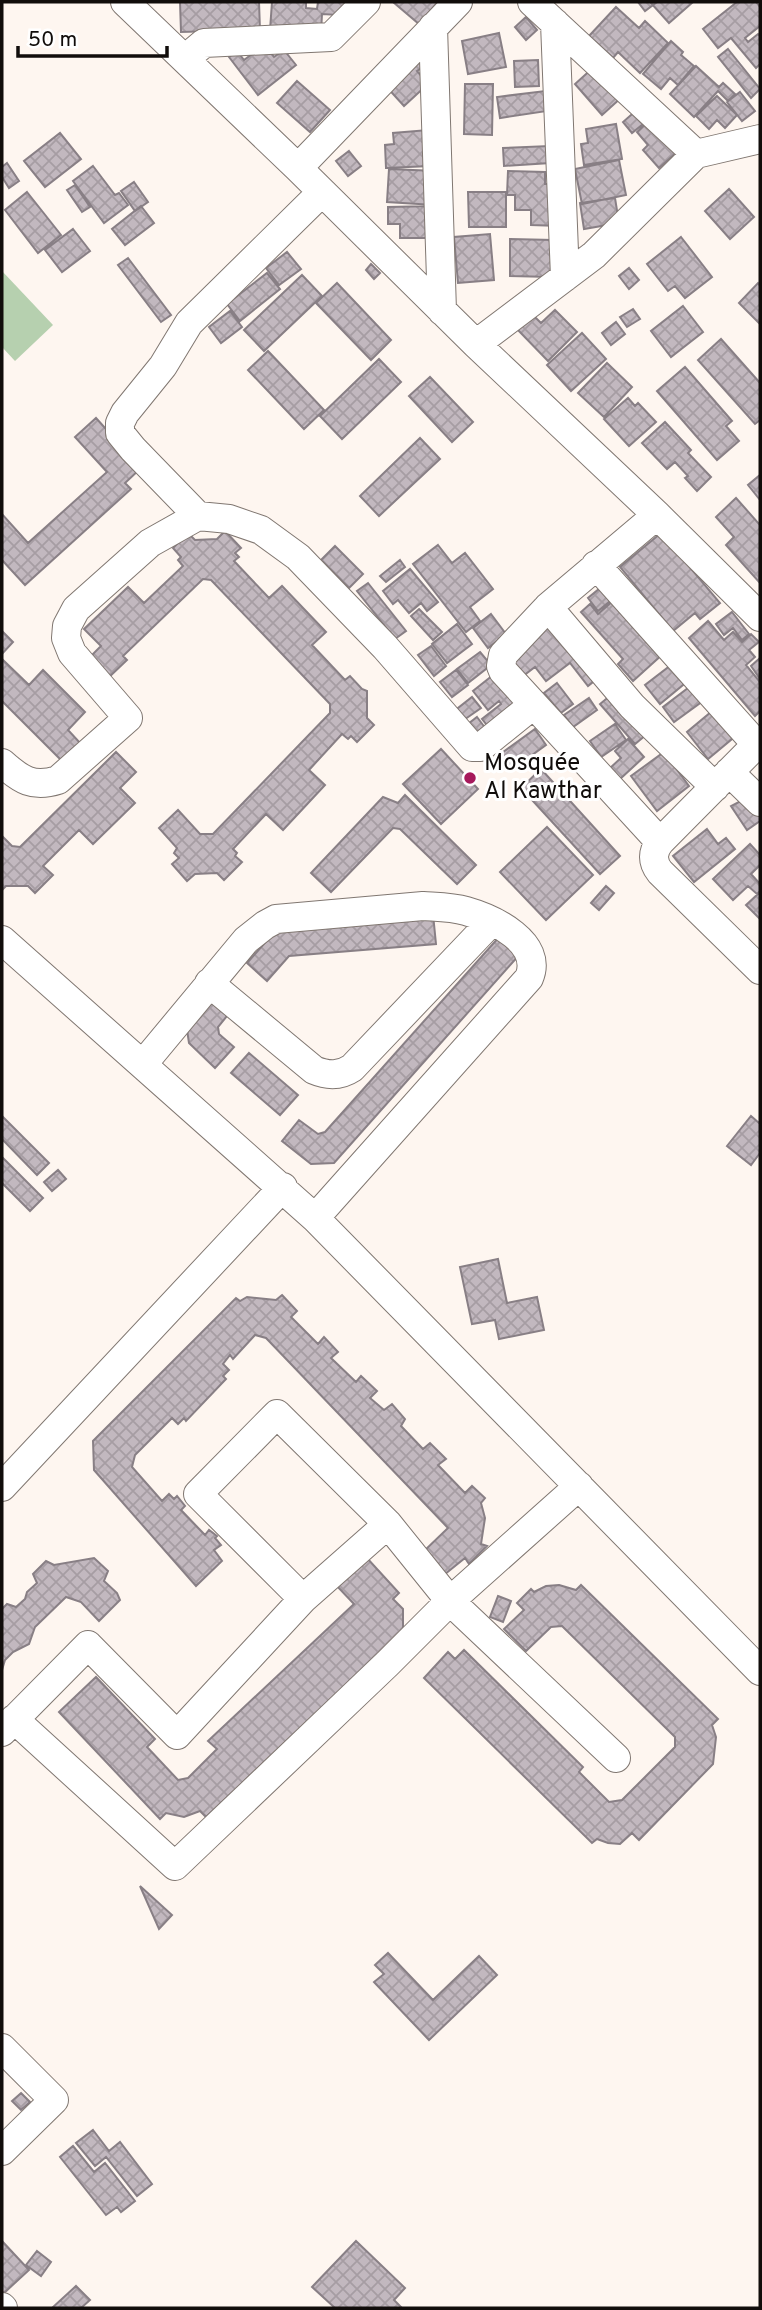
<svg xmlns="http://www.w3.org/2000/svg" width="762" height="2310" viewBox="0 0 762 2310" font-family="Overpass,sans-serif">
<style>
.pitch{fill:#b6d0af}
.building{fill:url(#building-cross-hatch);stroke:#887f85;stroke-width:2}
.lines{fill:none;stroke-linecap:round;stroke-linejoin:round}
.minor-casing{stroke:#807771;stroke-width:30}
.minor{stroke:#fff;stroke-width:28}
.poi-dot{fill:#a6195c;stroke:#fff;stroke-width:2.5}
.labels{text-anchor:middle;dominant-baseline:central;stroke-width:6;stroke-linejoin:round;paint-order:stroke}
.poi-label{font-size:24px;fill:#110d0b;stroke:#fff;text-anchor:start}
</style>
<defs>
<pattern id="building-cross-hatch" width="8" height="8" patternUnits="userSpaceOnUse" patternTransform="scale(1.75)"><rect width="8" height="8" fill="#c2b8bf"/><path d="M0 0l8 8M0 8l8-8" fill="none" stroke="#a69da3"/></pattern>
</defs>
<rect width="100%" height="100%" fill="#fef6f0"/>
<path class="pitch" d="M2 271 53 325 15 361 2 347Z"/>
<path class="building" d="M180 2H259L260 30 181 32Z
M272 2H306V8L317 9 318 2H357L356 16 322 14 321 33 270 30Z
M393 2H436L437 3 419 24Z
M638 2H657L645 11Z
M653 2H693L669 23 651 3Z
M737 2H756L760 7V26L745 38 748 42 758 34 760 36V64L756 68 731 38 718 48 703 29Z
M616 7 639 28 645 21 668 43 640 73 618 52 613 58 589 36Z
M526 17 537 30 526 40 515 27Z
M499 33 506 67 468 74 462 41Z
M671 41 683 52 681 55 694 66 678 85 670 78 661 89 643 74Z
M264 45 274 57 284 50 296 65 258 95 229 57 237 51 244 60Z
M422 49 426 65 417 71 428 84 404 106 384 84Z
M728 49 760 89 751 98 718 57Z
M538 60 539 86 515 87 514 61Z
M595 66 622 97 602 115 575 84Z
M696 66 719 87 723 83 735 94 728 101 718 91 694 117 670 94Z
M297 81 330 110 310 132 277 103Z
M465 84H493L492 135 464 134Z
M545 91 547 111 500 118 497 97Z
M740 92 755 111 742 121 727 102Z
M717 96 737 115 725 128 717 120 709 129 696 116Z
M639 108 648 120 632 133 623 122Z
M650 120 678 151 659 168 643 150 648 145 637 132Z
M616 124 622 159 584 165 581 144 588 143 586 129Z
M428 130 430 166 386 168 385 145 394 144 393 133Z
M60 133 81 159 45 187 24 161Z
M550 146V163L504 166 503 148Z
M349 151 361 166 348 176 336 161Z
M619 160 626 195 582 204 575 169Z
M7 163 19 181 9 188 2 177V167Z
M93 166 115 195 119 193 128 205 104 223 73 181Z
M389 169 436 171 434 205 387 202Z
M508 171 545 172V184H550L560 226 531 225V210H515V195H507Z
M134 182 148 202 135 211 121 191Z
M75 185 90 207 82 212 67 190Z
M729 189 754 217 730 239 705 211Z
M27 192 61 235 38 253 5 210Z
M468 192H506V227H469Z
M615 198 619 223 584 229 580 203Z
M141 206 154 223 125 245 112 229Z
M435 206 436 238H400V224H388V207Z
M73 229 90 251 62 272 45 250Z
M490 234 494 280 458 283 454 237Z
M681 237 712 277 685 298 675 286 668 291 647 264Z
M510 239 553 240 552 277 510 276Z
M287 252 301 269 279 285 266 268Z
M128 258 171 315 161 322 118 265Z
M371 264 380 273 374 279 366 270Z
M629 268 639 280 629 289 619 276Z
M267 273 280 289 240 321 227 304Z
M302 275 322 296 264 351 244 330Z
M337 283 391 340 371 360 316 303Z
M758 283 760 286V324L739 303Z
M683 306 703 332 671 357 651 331Z
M633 309 640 319 627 327 620 317Z
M555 310 577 332 548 361 517 329 533 315 541 323Z
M230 311 242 327 221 343 209 327Z
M616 322 625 334 611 345 602 333Z
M582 333 606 359 571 391 547 365Z
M721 339 760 383V420L755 424 698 360Z
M268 351 324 410 304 429 248 370Z
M379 359 401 382 342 439 320 416Z
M607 363 632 387 604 417 578 393Z
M685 367 732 421 726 426 739 441 717 460 657 391Z
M430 377 473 422 452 442 409 396Z
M628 398 635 406 638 403 656 422 629 446 604 419Z
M96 418 141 468 125 483 131 489 25 585 2 560V514L28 543 107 472 75 437Z
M665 422 691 450 688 453 711 477 697 491 685 478 688 476 675 462 667 469 642 443Z
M420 438 440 459 379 516 360 496Z
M760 475V500L748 485Z
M736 498 760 525 759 582 726 545 734 537 716 517Z
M225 531 241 548 235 553 239 557 234 561 269 598 282 586 326 632 312 645 345 680 350 676 362 689 367 691V718L374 725 357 742 351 736 348 739 342 734 309 770 325 785 283 830 266 814 233 849 237 853 235 856 242 862 224 880 217 873 195 874 187 881 172 864 179 858 174 853 177 848 159 828 178 810 200 834H213L330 713V704L211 580 203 579 123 656 127 660 107 679 88 659 101 646 84 629 128 587 144 603 183 566 178 560 181 557 173 548 188 533 195 540 217 539Z
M661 533 720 603 700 619 695 613 673 631 620 567Z
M438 545 452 563 465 553 493 589 470 607 480 621 466 632 413 564Z
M335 546 363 574 349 588 321 560Z
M400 560 405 567 386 582 380 576Z
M410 569 438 602 427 611 421 603 409 613 398 600 393 604 383 591Z
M368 583 406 631 395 639 357 591Z
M605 584 615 597 598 611 588 598Z
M614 600 663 654 633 681 618 664 623 659 581 612 590 604 598 614Z
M419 609 442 632 433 640 411 616Z
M732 612 749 634 742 640 733 628 724 635 716 624Z
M491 614 506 634 488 648 473 628Z
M552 620 598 678 588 686 570 663 546 681 535 667 523 676 506 655Z
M708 621 724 640 733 632 742 642 751 634 759 642 749 650 755 657 746 665 760 682V711L755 716 689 638Z
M457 624 472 644 447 663 432 644Z
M2 631 13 642 2 654Z
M431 646 446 666 434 676 418 655Z
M480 652 491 665 468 683 457 669Z
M760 658V679L751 666Z
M2 659 29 685 43 670 85 712 68 730 81 744 63 762 2 701Z
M675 662 689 680 660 704 645 685Z
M456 670 468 685 452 697 440 682Z
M493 675 527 708 494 734 482 719 501 704 499 701 488 710 473 691Z
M557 683 573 704 561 713 544 693Z
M692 685 703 701 674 722 663 707Z
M611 695 646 735 635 744 600 704Z
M472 697 481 708 461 722 453 712Z
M589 698 597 710 573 727 564 715Z
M717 707 738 734 708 759 687 732Z
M477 717 492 737 483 744 468 724Z
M615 724 626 740 601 757 590 741Z
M535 729 546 745 510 771 499 755Z
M628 739 644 757 620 779 610 768 621 758 615 751Z
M441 749 478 789 441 824 403 784Z
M116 752 136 772 120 788 135 803 93 844 79 830 43 866 53 875 35 893 28 886H6L2 890V836L12 846 20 847Z
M664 752 689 786 657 811 631 776Z
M541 769 620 856 600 874 521 788Z
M760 791V821L747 830 731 806Z
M405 795 476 865 457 884 400 829 393 828 331 892 311 873 383 797 398 803Z
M547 827 593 875 546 920 500 872Z
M707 829 718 844 726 838 735 849 694 882 673 856Z
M750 844 760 855V865L751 874 760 884V891L757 894 748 886 733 900 713 879Z
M606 886 614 893 599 910 591 903Z
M760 892V917L759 918 746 905Z
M433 914 436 944 289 956 267 981 247 963 271 936 270 927Z
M500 936 520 954 334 1163 311 1164 282 1141 299 1120 318 1134 325 1132Z
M210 994 231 1011 218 1027 219 1034 234 1047 215 1068 189 1043 186 1023Z
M249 1053 298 1095 280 1115 231 1073Z
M2 1116 49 1163 37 1175 2 1139Z
M751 1116 759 1123 760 1121V1153L751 1165 727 1146Z
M2 1157 43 1198 30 1211 2 1183Z
M58 1170 66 1179 52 1191 44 1182Z
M498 1259 507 1303 537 1297 544 1330 499 1339 495 1320 472 1324 460 1267Z
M282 1295 297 1311 291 1317 318 1344 324 1337 338 1352 331 1358 356 1382 361 1376 377 1391 370 1398 384 1410 392 1404 405 1419 401 1426 423 1449 430 1443 446 1459 438 1465 465 1493 472 1486 485 1498 481 1503 485 1518 481 1544 487 1546 469 1564 465 1558 444 1575 423 1552 448 1528 266 1338 255 1335 233 1359 230 1355 223 1364 229 1370 223 1376 226 1379 186 1421 184 1418 178 1424 172 1418 135 1455 132 1467 162 1501 169 1494 174 1499 177 1496 185 1506 181 1510 205 1535 209 1530 217 1536 215 1538 221 1545 214 1550 222 1561 196 1586 94 1470 93 1441 236 1298 240 1301 247 1297 276 1300Z
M366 1557 399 1593 393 1599 403 1609V1633L206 1817 200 1811 184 1817 166 1813 160 1819 59 1712 96 1677 155 1739 147 1747 178 1780 188 1778 217 1749 208 1741 354 1604 336 1585Z
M94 1558 108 1571 104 1581 117 1593 120 1600 99 1621 81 1602 66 1597 35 1627 29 1644 13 1652 5 1660 2 1670V1609L7 1604 16 1607 25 1599 27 1592 37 1583 33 1574 46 1561 54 1565Z
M559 1585 576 1590 581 1585 718 1719 712 1725 716 1737 713 1764 639 1840 632 1833 620 1844 608 1843 597 1839 592 1843 424 1678 448 1652 455 1659 464 1650 583 1767 579 1772 609 1802 622 1800 675 1747V1737L562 1626 551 1627 526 1651 504 1629 524 1610 517 1603 531 1589 534 1592 546 1586Z
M498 1596 511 1601 503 1622 490 1617Z
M140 1886 172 1915 159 1929Z
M388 1953 433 2000 479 1956 497 1975 429 2040 374 1982 384 1974 375 1965Z
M21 2093 30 2102 21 2110 12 2101Z
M93 2130 109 2151 120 2142 152 2184 137 2196 106 2157 95 2166 76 2143Z
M73 2146 94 2172 105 2163 135 2201 121 2212 117 2207 106 2215 60 2157Z
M2 2241 29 2270 4 2293 2 2291Z
M356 2241 405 2288 394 2300 402 2308H335L312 2287Z
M37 2251 51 2262 41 2276 26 2265Z
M76 2286 90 2300 81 2308H52Z"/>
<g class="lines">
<g class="minor-casing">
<path id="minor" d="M125 2 298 168 476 344 657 515 760 617
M532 2 696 154
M555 23 565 277
M433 27 442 311
M185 59 204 43 331 37 366 2
M298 168 458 2
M476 344 594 255 696 154 760 139
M657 515 548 607 503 655 501 666 503 671 660 842
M198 516 133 449 120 433V423L125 413 163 366 189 323 322 192
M596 565 757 745
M548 607 632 706 715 787
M760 741 660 842C652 852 652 862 660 872L760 970
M2 763C21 780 33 788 58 780L128 718 72 653 66 638 67 626 76 609 150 543 198 516 229 519 261 530 298 557 385 647 472 747H481L533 705
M729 772 760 802
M2 940 315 1218 760 1671
M209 983 314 1070C328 1076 340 1076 352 1068L492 921
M143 1064 246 940 265 925 276 919 423 906C437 907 452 907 466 911 494 919 544 943 529 978L315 1218
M2 1487 283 1187
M388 1524 450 1601 616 1758
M14 1719 175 1866 387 1664 450 1601 579 1486
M2 1732 88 1645 177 1735 303 1599 388 1524 277 1414 198 1494 303 1599
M2 2048 54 2100 2 2151
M2 2307 3 2308"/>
</g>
<use href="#minor" class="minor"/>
</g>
<circle class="poi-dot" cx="470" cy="778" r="7"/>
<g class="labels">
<g class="poi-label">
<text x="484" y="764">Mosquée<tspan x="484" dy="28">Al Kawthar</tspan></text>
</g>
</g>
<rect width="762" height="2310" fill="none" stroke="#110d0b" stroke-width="7"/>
<path d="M18 46v10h149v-10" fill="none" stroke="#110d0b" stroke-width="3.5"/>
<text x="28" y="46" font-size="21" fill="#110d0b" stroke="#ffffff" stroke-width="5" paint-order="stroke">50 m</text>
</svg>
